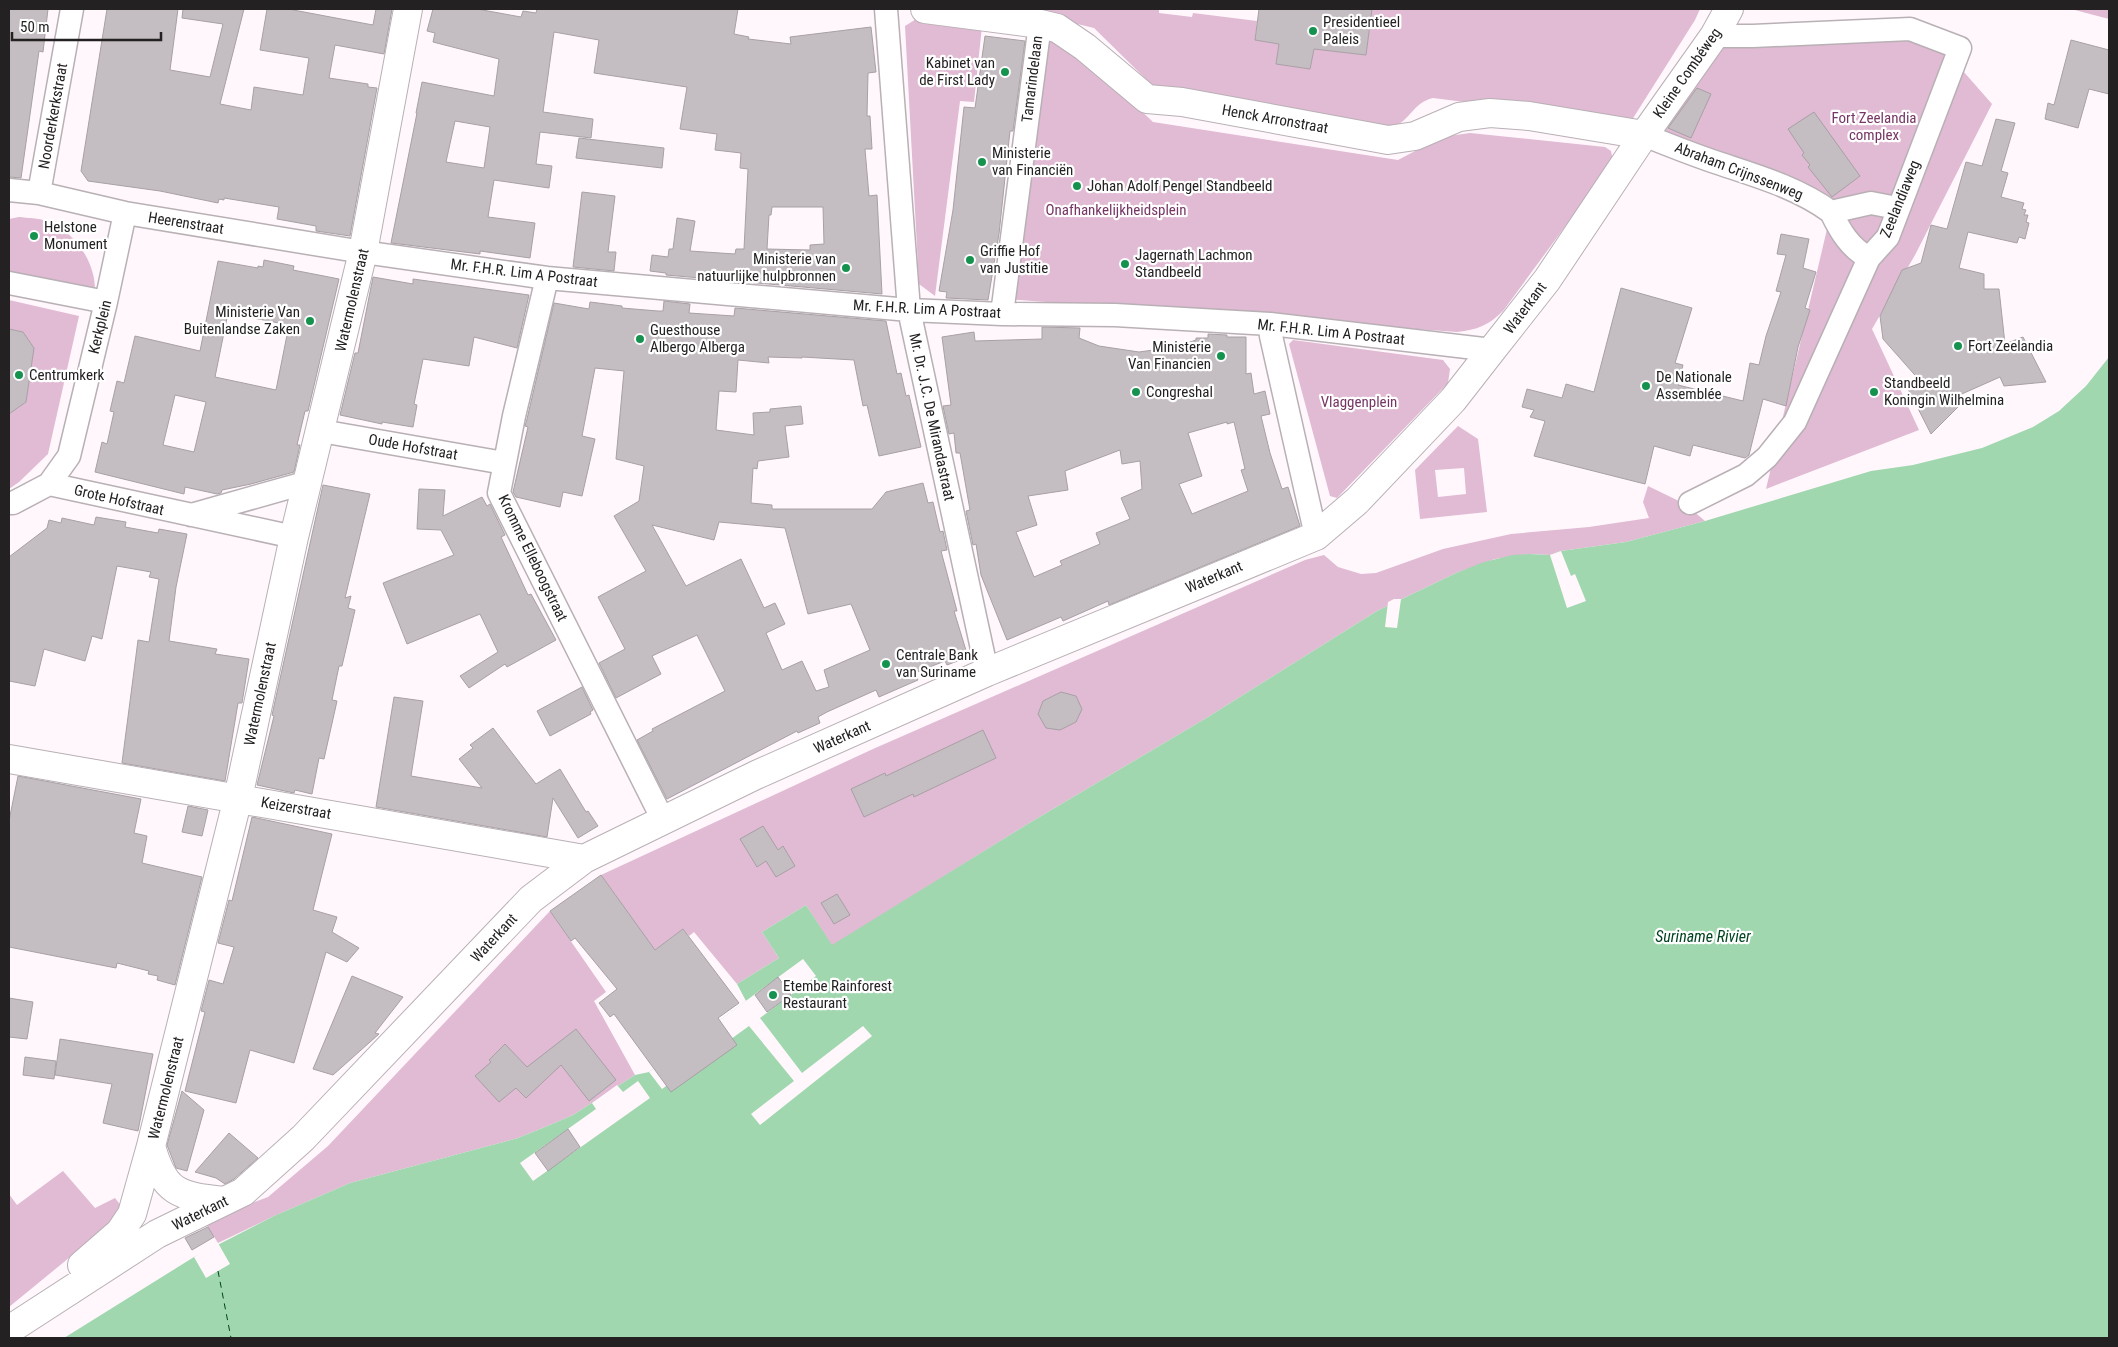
<svg xmlns="http://www.w3.org/2000/svg" width="2118" height="1347" viewBox="0 0 2118 1347" font-family="'Roboto Condensed',sans-serif">
<style>
.green{fill:#e1bad3;fill-rule:evenodd}
.water{fill:#a0d7af}
.pier{fill:#fff7fc}
.lines{fill:none;stroke-linecap:round;stroke-linejoin:round}
.ferry{stroke:#00431f;stroke-width:1;stroke-dasharray:6 5;stroke-linecap:butt}
.building{fill:#c4bdc1;stroke:#a7a0a5;fill-rule:evenodd}
.minor-casing{stroke:#b8b0b5;stroke-width:25}
.major-casing{stroke:#b8b0b5;stroke-width:30}
.minor{stroke:#fff;stroke-width:22}
.major{stroke:#fff;stroke-width:28}
.poi-dot{fill:#16924f;stroke:#fff;stroke-width:2}
.labels{text-anchor:middle;dominant-baseline:central;stroke-width:4.5;stroke-linejoin:round;paint-order:stroke}
.poi-label{font-size:15px;fill:#242123;stroke:#fff;text-anchor:start}
.street-label{font-size:15px;fill:#242123;stroke:#fff}
.park-label{font-size:15px;fill:#763564;stroke:#fff}
.water-label{font-size:16px;font-style:italic;fill:#00431f;stroke:#fff}
</style>
<rect width="100%" height="100%" fill="#fff7fc"/>
<path class="green" d="M1038 9H1159V13L1192 17 1193 13 1257 21 1255 40 1279 44 1276 64 1310 69 1314 49 1366 55 1372 9H1700L1695 20 1630 123 1433 98C1412 103 1411 121 1392 127L1153 86 1094 28 1044 16Z
M2072 9H2109V19L2071 9Z
M921 16 982 26 974 102 960 101 935 296 919 284 905 26Z
M1917 31 1956 63 1992 104 1915 255 1872 329 1919 430 1766 489 1831 212 1644 135 1714 36Z
M1045 35 1083 55 1153 122 1398 160 1442 137 1470 133 1605 147 1611 151 1613 161 1503 311C1489 325 1477 330 1457 332L1007 299Z
M19 217C28 218 38 218 47 221 75 232 96 262 95 292L9 273V219Z
M9 300 79 316 48 454 19 482 9 489V414L26 402 34 348 23 332 9 329Z
M1293 340 1443 360 1450 369 1448 383 1337 498 1330 496 1289 344Z
M1458 426 1478 439 1487 512 1420 519 1415 470ZM1464 468 1466 494 1438 497 1435 470Z
M1648 486 1685 504 1705 521 1626 542 1561 551 1550 555 1529 554 1495 559 1456 573 1377 611 1208 717 1026 825 832 946 806 905 762 932 779 958 737 984 694 932 689 936 683 929 655 950 601 875 873 749 1305 560 1324 555 1338 567 1361 574 1376 573 1443 549 1511 534 1589 527 1649 518 1643 502Z
M550 911 606 992 594 1001 635 1075 573 1115 550 1125 518 1138 350 1183 274 1216 218 1243 204 1221 268 1197 328 1146Z
M63 1171 95 1208 115 1198 122 1207 114 1221 9 1307V1194L17 1205Z"/>
<path class="water" d="M2109 357V1338H64L194 1257 274 1216 350 1183 518 1138 550 1125 573 1115 635 1075 649 1072 746 1001 737 984 779 958 762 932 806 905 832 945 1026 825 1208 717 1377 611 1456 573 1484 562 1513 555 1529 554 1550 555 1561 551 1626 542 1705 521 1871 471 1913 465 1982 448 2033 427 2059 411 2086 386Z"/>
<path class="pier" d="M1561 551 1571 576 1575 574 1586 601 1567 608 1550 555Z
M1394 599H1401L1397 628 1385 627 1388 602Z
M803 959 816 976 760 1018 802 1073 863 1026 872 1036 760 1125 751 1114 794 1081 749 1026 662 1089 649 1072Z
M638 1081 650 1098 533 1181 520 1163 596 1109 592 1103 617 1085 623 1092Z
M218 1243 230 1264 206 1278 194 1257Z"/>
<g class="lines">
<path class="ferry" d="M218 1271 231 1338"/>
</g>
<path class="building" d="M9 9H48L43 52 39 51 21 178 9 177Z
M107 9H178L170 70 210 77 223 24 182 18 183 9H244L220 104 251 110 254 87 303 95 309 58 260 50 267 9H288L373 25 376 9H392L384 54 335 45 329 78 368 84V87L377 88 350 236 316 231V226L277 219 279 207 224 198V200L219 199 218 203 160 191 88 181 81 171Z
M433 9H477L521 17 523 11 536 13 537 9H738L734 34 749 37 748 39 791 44 790 37 871 27 876 72 868 73 867 116H870L872 149H865L869 196 877 195 882 294 666 275V273L650 271 652 255 668 257 669 249H673L677 218 695 221 690 251 735 254 736 249H744L748 169 740 168 741 153 715 150 717 134 680 129 687 87 594 73 599 40 554 32 543 112 593 119 591 138 540 132 536 164 552 166 549 188 494 180 488 217 535 223 530 258 480 251V254L391 243 417 113H416L422 82 494 96 499 59 433 42 435 33 427 31ZM455 121 490 127 484 168 446 162ZM772 207H823L824 244 810 245V250L767 249 769 215H771Z
M1259 9H1372L1366 55 1314 49 1310 69 1276 64 1279 44 1255 40Z
M985 36 1025 41 1013 131H1010L999 234 988 300 946 298 947 292 939 291 953 210 964 107 975 108Z
M2071 40 2109 50V94L2089 89 2078 128 2045 119 2048 103 2054 105Z
M1697 88 1711 94 1691 138 1668 128Z
M1814 112 1860 176 1832 197 1808 167 1810 165 1802 155 1804 153 1788 129Z
M1996 119 2015 123 2001 171 2008 173 2001 197 2024 203 2022 209 2026 210 2024 215H2028L2026 222 2029 223 2025 239 2019 237 2017 243 1968 232 1959 268 1984 274V289H1999L2005 344 2023 337 2046 382 2004 386 2000 377 1955 397 1959 406 1931 434 1908 389 1921 382 1883 339 1880 316 1902 270 1921 263 1931 225 1947 229 1966 162 1982 166Z
M579 138 664 148 662 168 576 158Z
M582 192 615 196 608 252H616L614 271 573 267Z
M1781 234 1809 239 1803 268 1816 272 1805 308 1810 310 1798 347 1786 406 1763 399 1749 455 1745 458 1693 445 1690 456 1654 446 1645 484 1534 456 1545 421 1530 417 1534 410 1522 407 1527 389 1562 398 1566 384 1594 392 1621 288 1692 308 1675 363 1683 365 1678 385 1743 401 1750 363 1759 365 1766 336 1781 292 1776 291 1786 255 1777 254Z
M264 260 294 266 293 270 339 279 308 411H305L297 445H300L294 472 251 484 222 490 221 493 217 494 185 487 184 494 95 472 102 442 107 444 114 412 110 411 117 381 124 383 135 336 200 351 218 261 258 268V266L263 267ZM228 313 289 325 276 390 215 377ZM175 395 206 402 194 452 163 445Z
M373 277 413 284V279L529 295 517 348 474 337 469 366 423 359 414 404 417 405 413 427 382 422V424L340 415 355 353H358Z
M664 301 690 304 689 313 734 316 735 308 886 321 897 374 901 373 906 396 909 395 921 447 879 456 867 405 863 406 854 360 802 357V358L768 357 769 363 738 360 736 392 719 391 716 430 754 435 753 413 770 412V409L801 406 803 424 785 426 789 457 758 461 757 469 753 468 751 503 772 505V509H872L886 492 923 483 928 503 933 502 940 532 943 531 947 550 941 551 957 611H954L968 657 947 665 945 661 914 673 918 680 879 697 876 690 827 712 818 717 820 723 798 733 797 731 667 799 637 740 653 731 652 729 725 691 697 635 652 656 661 674 616 698 599 663 625 649 598 597 646 571 614 516 639 501 644 466 616 459 624 371 595 368 582 436 595 439 582 496 563 492 560 507 516 497 513 492 528 427 525 426 527 419 554 303 589 309 590 302 622 306V308L658 311H663ZM719 522 785 528 808 614 851 604 870 650 824 670 829 687 816 691 802 661 782 670 766 633 785 624 775 603 764 608 741 559 686 586 652 525 714 540Z
M1042 327 1080 328 1079 338 1099 346 1139 352 1175 347 1196 340V338H1208V334L1227 335V337H1246V374L1251 373 1254 394 1265 391 1270 414 1261 416 1270 453 1282 489 1288 487 1300 526 1109 605 1108 601 1063 621 1061 617 1007 640 981 575 976 544 973 545 966 511 970 510 960 453H956L954 433 949 434 944 411 943 406 951 405 942 337 974 332 975 341 1042 339ZM1227 422V424L1234 422 1245 469 1241 470 1248 491 1192 514 1179 484 1202 476 1188 433ZM1120 450 1122 464 1140 461 1142 489 1121 498 1130 519 1096 533 1100 544 1060 561 1062 565 1034 577 1016 532 1037 525 1028 496 1068 490 1065 471Z
M9 329 23 332 34 348 26 402 9 414Z
M323 485 370 494 345 598 351 596 348 608 355 610 342 666H339L332 700 337 701 324 759 319 758 312 794 295 790 294 793 257 785 274 716 272 715Z
M419 489 445 490 443 516 482 497 487 506 490 504 505 535 501 537 528 595 531 594 556 640 507 667 505 664 469 688 460 676 498 652 480 614 407 644 383 583 454 555 441 530 417 529Z
M96 517 126 522 125 527 158 533 159 529 187 534 176 587 169 641 217 649 215 654 249 659 242 703H238L225 781 122 763 138 640 149 642 159 579 149 577 151 572 117 566 102 639 92 636 85 661 44 649 35 686 9 681V557L47 528 49 520 61 523 62 518 94 525Z
M582 687 593 710 590 712 591 714 550 736 537 711Z
M1061 692 1076 696 1082 709 1076 722 1060 730 1046 728 1038 714 1043 701Z
M394 697 423 701 411 776 482 788 459 759 473 748 470 745 493 728 536 784 560 769 586 812 588 811 598 826 578 838 553 798 547 837 376 807Z
M983 730 996 758 914 797 913 794 864 817 851 789 885 773 886 776Z
M18 776 141 799 134 833 147 836 142 863 202 877 175 985 157 980 158 976 148 974 149 971 117 963 116 968 9 947V821Z
M188 806 208 810 202 836 182 832Z
M252 817 332 834 313 910 337 917 332 932 359 948 347 962 326 952 294 1063 250 1050 236 1103 185 1091 205 1012 201 1011 209 980 223 984 234 947 218 943 229 900 232 901Z
M763 826 778 850 783 846 795 866 776 877 766 861 757 867 740 839Z
M601 875 655 950 683 929 739 1003 718 1018 737 1045 671 1092 614 1014 610 1017 599 1003 617 989 575 938 571 941 550 911Z
M837 894 850 915 834 924 821 903Z
M352 976 403 997 375 1033 379 1034 333 1075 313 1069Z
M778 977 791 995 767 1012 755 995Z
M9 998 33 1002 27 1039 9 1037Z
M576 1029 616 1080 589 1101 561 1065 526 1098 516 1088 499 1102 475 1076 491 1062 489 1060 505 1044 527 1067Z
M60 1039 153 1054 138 1131 103 1123 112 1084 55 1075Z
M25 1057 56 1061 54 1079 23 1075Z
M182 1091 204 1110 187 1171 176 1168 167 1145Z
M568 1129 580 1147 548 1171 535 1153Z
M229 1133 258 1158 234 1179 225 1184 216 1178 195 1172Z
M208 1227 214 1237 192 1250 185 1238Z"/>
<g class="lines">
<g class="minor-casing">
<path id="minor" d="M886 9 909 310 987 672
M1644 135C1666 144 1689 153 1712 161 1753 175 1795 186 1831 212L1871 203 1897 208
M9 190 39 193 125 213 363 252 547 278 909 310 1002 314 1115 315 1270 324 1492 350
M39 193 72 9
M1831 212C1840 231 1850 248 1869 258
M547 278 514 416 499 493 663 820
M9 283 106 302
M1002 314 1040 24
M1270 324 1271 336 1316 536
M321 431 504 463
M49 484 294 537
M9 503H13L49 484 69 456 106 302 125 213
M1690 503 1746 475 1767 457 1795 422 1869 258 1888 237 1960 48 1910 29 1753 36H1714
M191 515 308 482"/>
</g>
<g class="major-casing">
<path id="major" d="M925 9 1040 24 1057 28 1085 47 1147 99 1182 102 1388 140 1415 136 1459 117 1490 113 1529 116 1644 135
M9 759 584 859
M151 1146C164 1193 178 1196 224 1201
M82 1265 120 1232 132 1214 151 1146 238 798 294 537 363 252 408 9
M9 1330 157 1234 243 1192 303 1138 531 899 584 859 756 775 987 672 1316 536 1357 501 1453 400 1492 350 1547 280 1644 135 1714 36 1729 9"/>
</g>
<use href="#minor" class="minor"/>
<use href="#major" class="major"/>
</g>
<g class="poi-dot">
<circle cx="1313" cy="31" r="5"/>
<circle cx="1005" cy="72" r="5"/>
<circle cx="982" cy="162" r="5"/>
<circle cx="1077" cy="186" r="5"/>
<circle cx="34" cy="236" r="5"/>
<circle cx="970" cy="260" r="5"/>
<circle cx="1125" cy="264" r="5"/>
<circle cx="846" cy="268" r="5"/>
<circle cx="310" cy="321" r="5"/>
<circle cx="640" cy="339" r="5"/>
<circle cx="1958" cy="346" r="5"/>
<circle cx="1221" cy="356" r="5"/>
<circle cx="19" cy="375" r="5"/>
<circle cx="1646" cy="386" r="5"/>
<circle cx="1136" cy="392" r="5"/>
<circle cx="1874" cy="392" r="5"/>
<circle cx="886" cy="664" r="5"/>
<circle cx="773" cy="995" r="5"/>
</g>
<g class="labels">
<g class="poi-label">
<text x="1323" y="22">Presidentieel<tspan x="1323" dy="17">Paleis</tspan></text>
<text x="995" y="63" text-anchor="end">Kabinet van<tspan x="995" dy="17">de First Lady</tspan></text>
<text x="992" y="153">Ministerie<tspan x="992" dy="17">van Financiën</tspan></text>
<text x="1087" y="186">Johan Adolf Pengel Standbeeld</text>
<text x="44" y="227">Helstone<tspan x="44" dy="17">Monument</tspan></text>
<text x="980" y="251">Griffie Hof<tspan x="980" dy="17">van Justitie</tspan></text>
<text x="1135" y="255">Jagernath Lachmon<tspan x="1135" dy="17">Standbeeld</tspan></text>
<text x="836" y="259" text-anchor="end">Ministerie van<tspan x="836" dy="17">natuurlijke hulpbronnen</tspan></text>
<text x="300" y="312" text-anchor="end">Ministerie Van<tspan x="300" dy="17">Buitenlandse Zaken</tspan></text>
<text x="650" y="330">Guesthouse<tspan x="650" dy="17">Albergo Alberga</tspan></text>
<text x="1968" y="346">Fort Zeelandia</text>
<text x="1211" y="347" text-anchor="end">Ministerie<tspan x="1211" dy="17">Van Financien</tspan></text>
<text x="29" y="375">Centrumkerk</text>
<text x="1656" y="377">De Nationale<tspan x="1656" dy="17">Assemblée</tspan></text>
<text x="1884" y="383">Standbeeld<tspan x="1884" dy="17">Koningin Wilhelmina</tspan></text>
<text x="1146" y="392">Congreshal</text>
<text x="896" y="655">Centrale Bank<tspan x="896" dy="17">van Suriname</tspan></text>
<text x="783" y="986">Etembe Rainforest<tspan x="783" dy="17">Restaurant</tspan></text>
</g>
<g class="street-label">
<text transform="translate(1687 73) rotate(-55)">Kleine Combéweg</text>
<text transform="translate(1032 79) rotate(-83)">Tamarindelaan</text>
<text transform="translate(53 116) rotate(-80)">Noorderkerkstraat</text>
<text transform="translate(1275 119) rotate(10)">Henck Arronstraat</text>
<text transform="translate(1739 171) rotate(21)">Abraham Crijnssenweg</text>
<text transform="translate(1900 199) rotate(-68)">Zeelandiaweg</text>
<text transform="translate(186 223) rotate(9)">Heerenstraat</text>
<text transform="translate(524 273) rotate(7)">Mr. F.H.R. Lim A Postraat</text>
<text transform="translate(352 300) rotate(-77)">Watermolenstraat</text>
<text transform="translate(1525 308) rotate(-53)">Waterkant</text>
<text transform="translate(927 309) rotate(3)">Mr. F.H.R. Lim A Postraat</text>
<text transform="translate(100 327) rotate(-76)">Kerkplein</text>
<text transform="translate(1331 332) rotate(6)">Mr. F.H.R. Lim A Postraat</text>
<text transform="translate(932 417) rotate(78)">Mr. Dr. J.C. De Mirandastraat</text>
<text transform="translate(413 447) rotate(10)">Oude Hofstraat</text>
<text transform="translate(119 500) rotate(13)">Grote Hofstraat</text>
<text transform="translate(533 558) rotate(64)">Kromme Elleboogstraat</text>
<text transform="translate(1214 577) rotate(-23)">Waterkant</text>
<text transform="translate(260 694) rotate(-78)">Watermolenstraat</text>
<text transform="translate(842 737) rotate(-24)">Waterkant</text>
<text transform="translate(296 808) rotate(10)">Keizerstraat</text>
<text transform="translate(494 938) rotate(-47)">Waterkant</text>
<text transform="translate(166 1088) rotate(-76)">Watermolenstraat</text>
<text transform="translate(200 1213) rotate(-26)">Waterkant</text>
</g>
<g class="park-label">
<text x="1874" y="118">Fort Zeelandia<tspan x="1874" dy="17">complex</tspan></text>
<text x="1116" y="210">Onafhankelijkheidsplein</text>
<text x="1359" y="402">Vlaggenplein</text>
</g>
<g class="water-label">
<text x="1703" y="936">Suriname Rivier</text>
</g>
</g>
<rect width="2118" height="1347" fill="none" stroke="#242123" stroke-width="20"/>
<path d="M12 32v8h149v-8" fill="none" stroke="#242123" stroke-width="2.5"/>
<text x="20" y="32" font-size="15" fill="#242123" stroke="#ffffff" stroke-width="4" paint-order="stroke">50 m</text>
</svg>
